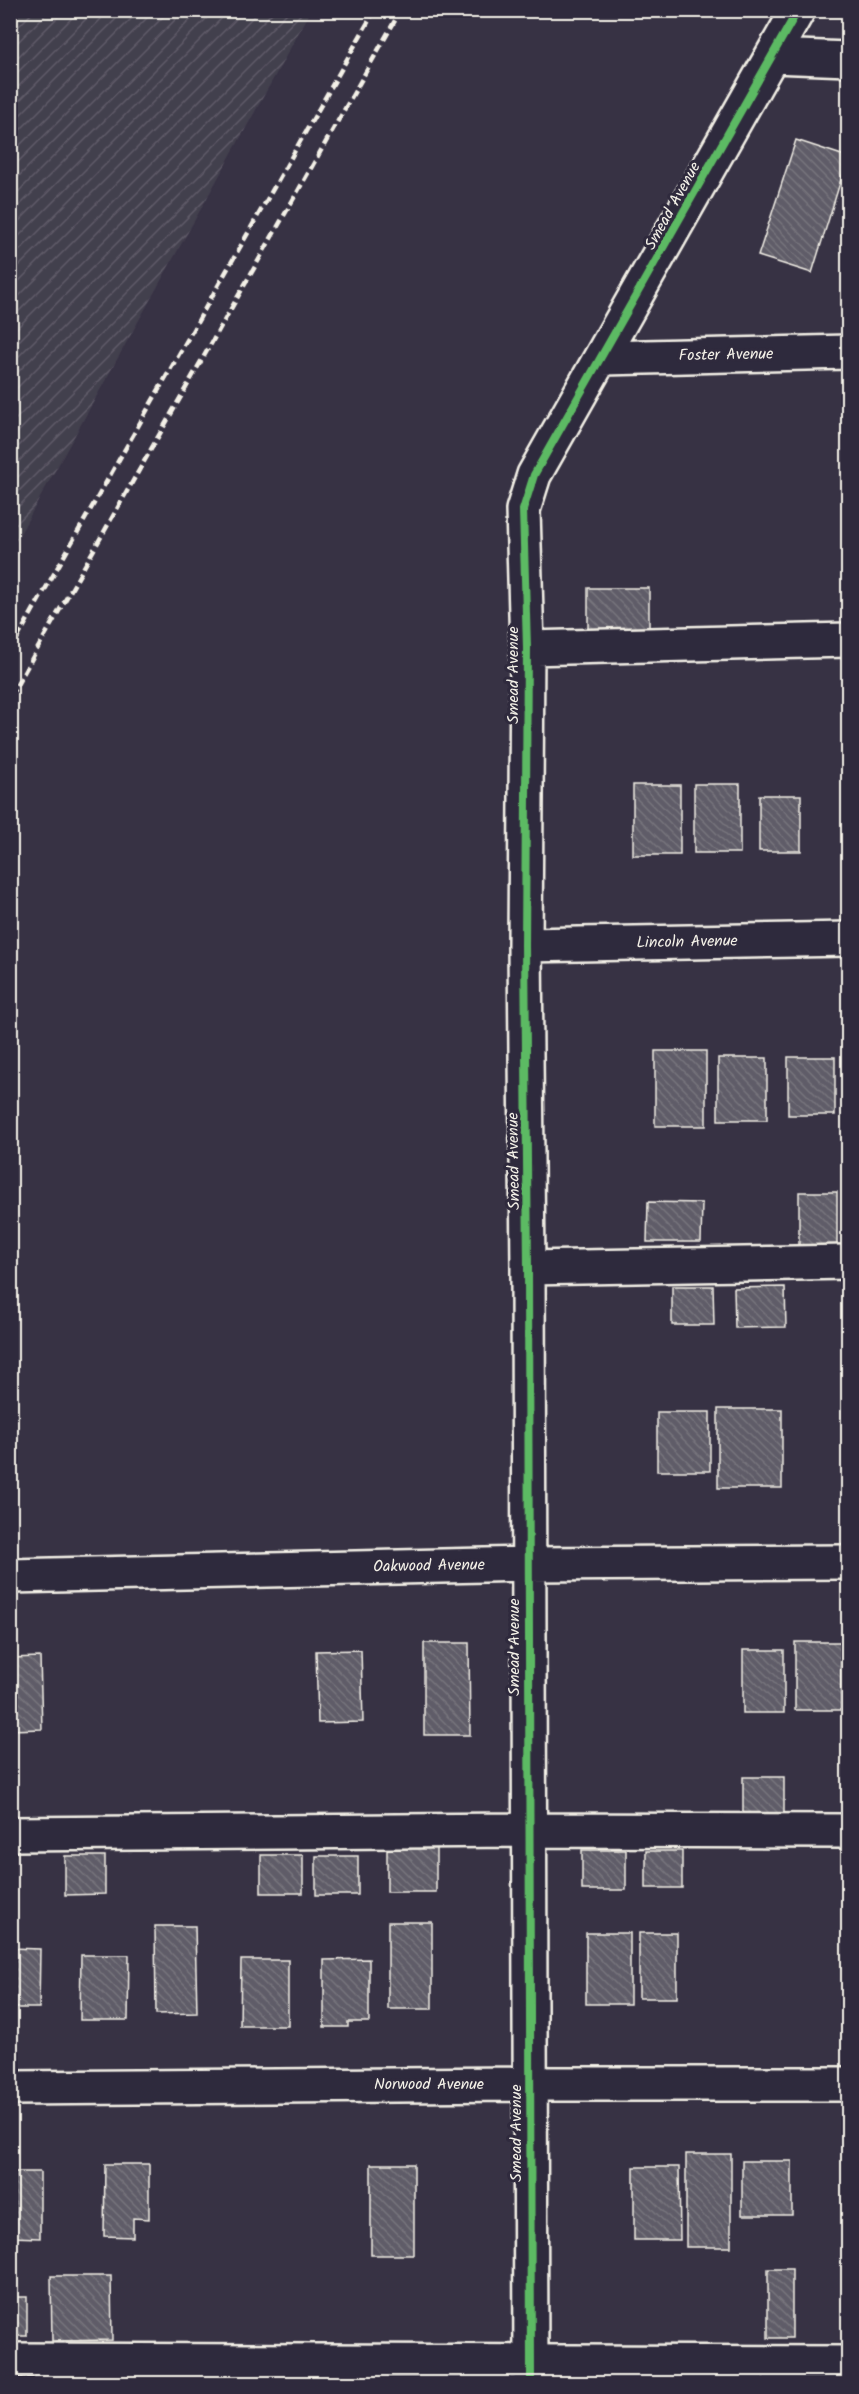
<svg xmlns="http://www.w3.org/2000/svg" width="859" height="2394" viewBox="0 0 859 2394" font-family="Kalam,sans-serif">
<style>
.industrial{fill:url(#industrial-furrows)}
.building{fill:url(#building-back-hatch);stroke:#f4f1e8;stroke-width:1.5}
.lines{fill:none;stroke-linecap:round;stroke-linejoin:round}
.minor-casing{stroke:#f4f1e8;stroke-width:38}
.minor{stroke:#2f2a3d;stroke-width:33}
.rail{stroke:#f4f1e8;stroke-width:4.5;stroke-dasharray:9 4.5;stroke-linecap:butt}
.cycleway-casing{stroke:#2f2a3d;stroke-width:11}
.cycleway{stroke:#5cba63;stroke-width:8}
.labels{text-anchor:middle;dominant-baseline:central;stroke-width:6;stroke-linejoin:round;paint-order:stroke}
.street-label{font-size:16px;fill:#f4f1e8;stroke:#2f2a3d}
</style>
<defs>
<pattern id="industrial-furrows" width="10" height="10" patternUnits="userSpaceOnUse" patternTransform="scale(1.5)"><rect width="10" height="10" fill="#433f4e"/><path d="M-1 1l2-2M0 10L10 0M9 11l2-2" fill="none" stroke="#5f5b68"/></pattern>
<pattern id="building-back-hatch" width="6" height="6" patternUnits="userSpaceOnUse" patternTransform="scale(1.5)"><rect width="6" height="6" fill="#5f5c67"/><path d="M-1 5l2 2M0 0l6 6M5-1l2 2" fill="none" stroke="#77747d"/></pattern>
</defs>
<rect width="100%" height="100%" fill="#373244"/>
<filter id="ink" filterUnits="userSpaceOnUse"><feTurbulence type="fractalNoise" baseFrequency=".0167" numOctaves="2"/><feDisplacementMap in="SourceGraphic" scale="12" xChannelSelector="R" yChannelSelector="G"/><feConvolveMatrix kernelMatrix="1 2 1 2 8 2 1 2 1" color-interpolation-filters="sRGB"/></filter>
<g filter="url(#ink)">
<path class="industrial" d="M11 10 311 11 11 550 10 11Z"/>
<path class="building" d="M796 140 848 157 812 273 758 256Z
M588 588H649V631H588Z
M694 784H740V853H694Z
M633 785H680V855H633Z
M759 795H801V851H759Z
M846 1046H848V1172H846Z
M655 1051H706V1126H655Z
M788 1057H835V1115H788Z
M718 1058H767V1120H718Z
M799 1192H837V1247H799Z
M648 1202 702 1203 701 1242H647Z
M672 1286H713L714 1325H672Z
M785 1287 786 1327 735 1328 734 1288Z
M718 1409H782V1488H718Z
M657 1412H710V1471H657Z
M795 1642H841V1710H795Z
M424 1643H469L470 1735H424Z
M361 1650 363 1722 318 1723 316 1651Z
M743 1650H784V1713H743Z
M40 1657 42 1729 10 1730V1658Z
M743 1777H784V1814H743Z
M387 1846H436V1892H387Z
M582 1850H626V1890H582Z
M646 1851H682V1888H646Z
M261 1855H303V1893H261Z
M65 1856H105V1894L65 1895Z
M316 1856H358V1895H316Z
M388 1922H432V2009H388Z
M155 1926H195L197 2013 156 2014Z
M586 1933H630V2004H586Z
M639 1933H677V1998H639Z
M847 1940H848V2024Z
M10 1948 40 1949 39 2008H10Z
M81 1955H129L128 2020H80Z
M369 1959V2022H348V2027H324V1960Z
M241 1960H288V2026H240Z
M686 2154H731V2247H686Z
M742 2161H792V2215H742Z
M105 2164H149V2219L133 2218V2237L104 2236Z
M371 2164H414V2255H371Z
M634 2167H679L680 2240H634Z
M10 2172H40V2238L10 2237Z
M768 2269H792V2338H768Z
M51 2276H111L112 2340 52 2341Z
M10 2297H27V2336H10Z"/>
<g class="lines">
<g class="minor-casing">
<path id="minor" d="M773 56 848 59
M603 358 848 352
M527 648 848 640
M525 945 848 939
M528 1268 848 1262
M10 1576 527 1564 848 1562
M10 1834 528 1830 848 1831
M10 2088 529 2084H848
M10 2360 848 2363
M531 2384 528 1268 525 945 527 648 523 510 534 475 798 10"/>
</g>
<use href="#minor" class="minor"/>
<path class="rail" d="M10 651 375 10
M10 697 401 10"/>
<g class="cycleway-casing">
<path id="cycleway" d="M531 2384 528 1268 525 945 527 648 523 510 534 475 798 10"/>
</g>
<use href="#cycleway" class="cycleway"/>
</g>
</g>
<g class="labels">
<g class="street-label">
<text transform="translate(673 206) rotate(-61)">Smead Avenue</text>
<text transform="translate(726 355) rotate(-1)">Foster Avenue</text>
<text transform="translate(513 675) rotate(-90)">Smead Avenue</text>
<text transform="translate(687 942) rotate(-1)">Lincoln Avenue</text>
<text transform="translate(514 1161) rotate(-91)">Smead Avenue</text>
<text transform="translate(429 1566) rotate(-1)">Oakwood Avenue</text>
<text transform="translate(514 1647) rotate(-90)">Smead Avenue</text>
<text x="429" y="2084">Norwood Avenue</text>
<text transform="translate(516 2133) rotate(-90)">Smead Avenue</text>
</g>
</g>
<rect width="859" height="2394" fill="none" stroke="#2f2a3d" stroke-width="36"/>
<rect x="18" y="18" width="823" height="2358" fill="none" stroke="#f4f1e8" stroke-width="2" filter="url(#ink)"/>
</svg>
